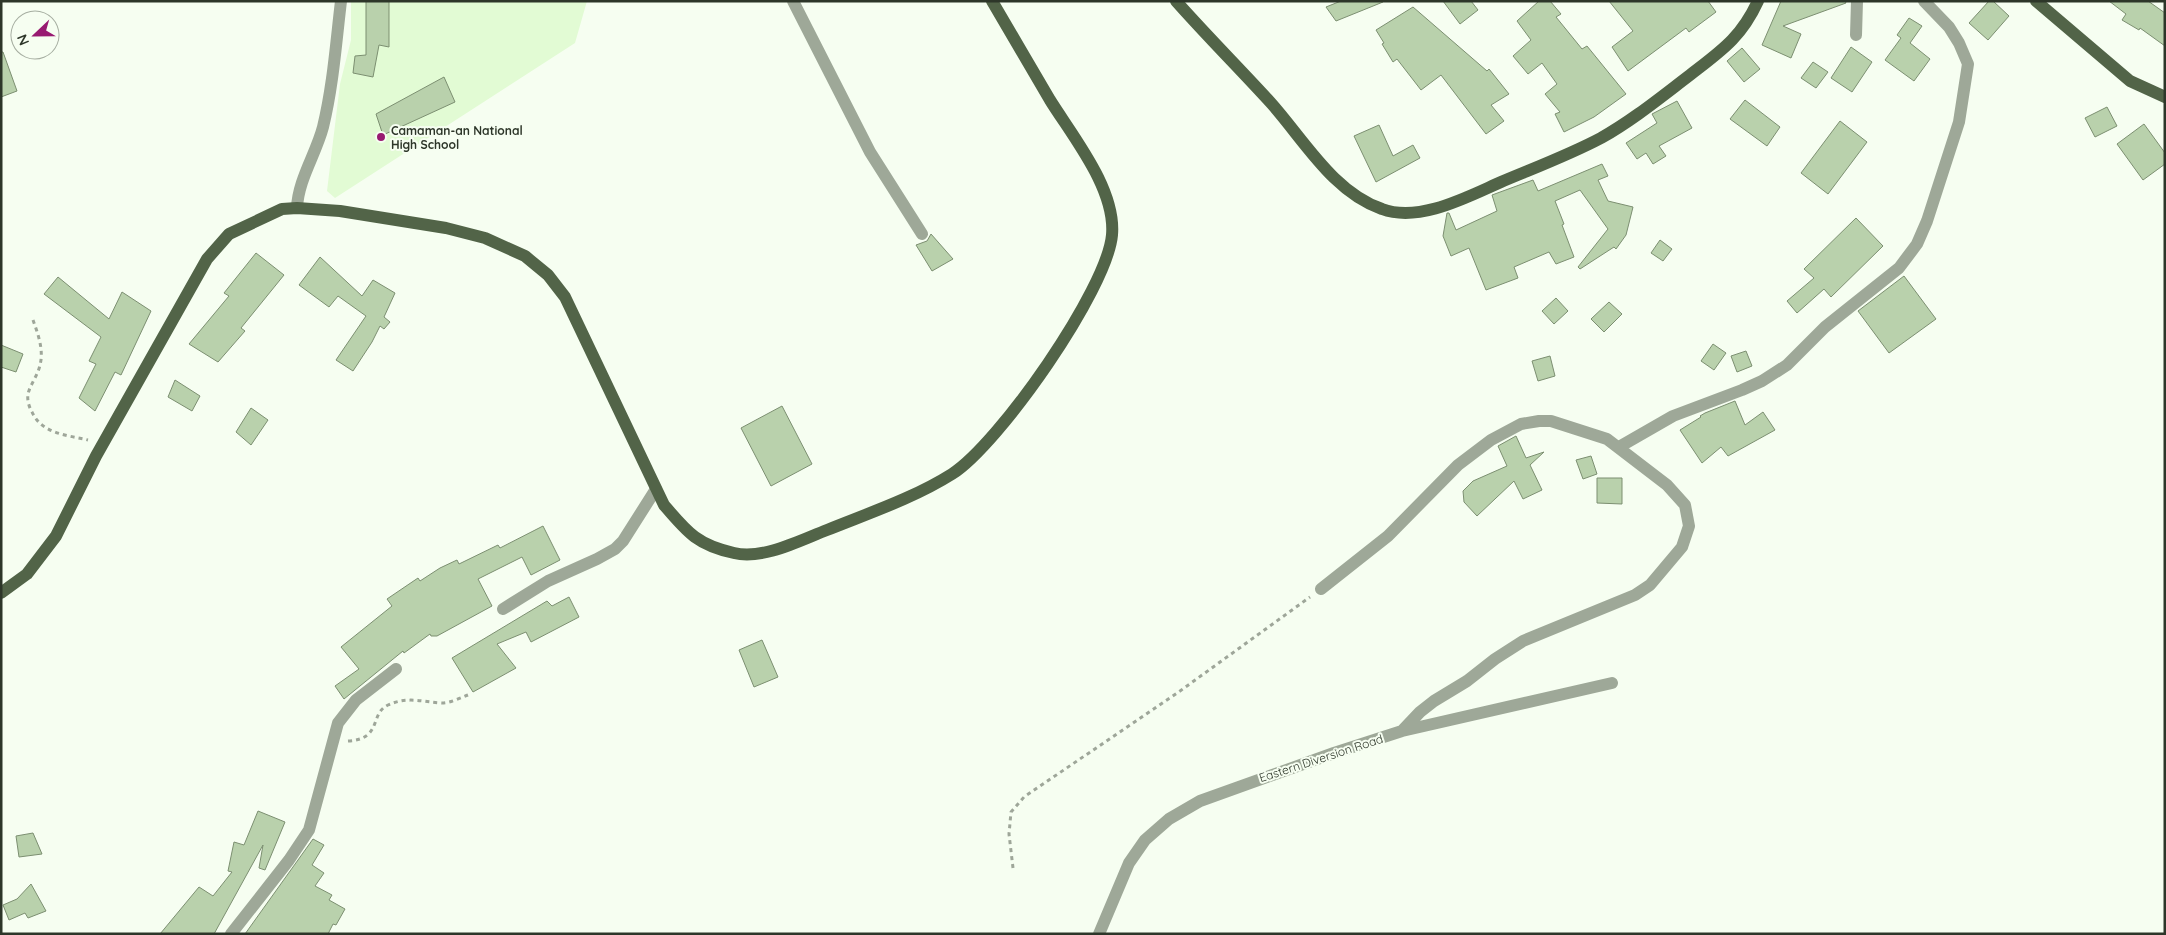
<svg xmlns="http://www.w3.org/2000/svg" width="2166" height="935" viewBox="0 0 2166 935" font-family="Quicksand,sans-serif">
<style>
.built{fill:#e2fbd4}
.building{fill:#b9d1ac;stroke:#7c8f71}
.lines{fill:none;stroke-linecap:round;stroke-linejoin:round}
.path{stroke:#9ea699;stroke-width:3;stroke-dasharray:4 4;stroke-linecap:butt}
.minor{stroke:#9ea898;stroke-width:12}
.major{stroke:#526448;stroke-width:12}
.poi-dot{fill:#981a71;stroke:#f6fef1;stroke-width:2}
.labels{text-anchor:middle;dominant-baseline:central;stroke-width:4;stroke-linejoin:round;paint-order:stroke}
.poi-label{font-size:12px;font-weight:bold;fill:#2d3629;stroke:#f6fef1;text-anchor:start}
.street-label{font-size:12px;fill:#2d3629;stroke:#f6fef1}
</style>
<rect width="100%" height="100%" fill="#f6fef1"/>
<path class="built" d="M351 1H587L575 43 335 198 327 191 340 84 351 40Z"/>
<path class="building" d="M366 1H389V47L379 45 373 77 353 73 355 56 366 55Z
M1341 1H1383V2L1336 21 1326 7Z
M1443 1H1471L1478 10 1460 24Z
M1539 1H1550L1561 14 1556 17 1582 49 1587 46 1626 94 1594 117 1564 132 1555 114 1560 112 1545 94 1557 84 1542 63 1528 74 1513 56 1531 40 1517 21Z
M1609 1H1708L1716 12 1689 32 1686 28 1628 71 1612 47 1633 31Z
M1781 1H1845L1846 3 1783 26 1801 34 1791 58 1762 45Z
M1989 1H1993L2009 16 1988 40 1969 23Z
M2109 1H2148L2165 13V46L2140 28 2139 30 2122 20 2126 14Z
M1413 7 1487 71 1489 69 1509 94 1491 105 1504 121 1486 134 1441 75 1421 90 1397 59 1393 62 1382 44 1384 43 1376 30Z
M1909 18 1922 26 1910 43 1930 59 1914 81 1885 60 1901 38 1897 35Z
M1851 47 1872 62 1852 92 1831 78Z
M1742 48 1760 69 1744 82 1727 61Z
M1 52H3L17 91 1 97Z
M1813 62 1828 72 1816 88 1801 78Z
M444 77 455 102 383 135 376 114Z
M1745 100 1780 127 1767 146 1730 119Z
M1677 101 1692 128 1659 146 1666 156 1653 164 1646 153 1637 159 1626 143 1657 123 1652 114Z
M2107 107 2117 126 2095 137 2085 118Z
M1840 121 1867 142 1828 194 1801 173Z
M2144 124 2165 153V164L2143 180 2117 144Z
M1379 125 1393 156 1413 145 1420 158 1376 182 1354 136Z
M1602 164 1608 176 1598 180 1608 201 1633 207 1626 235 1616 249 1614 247 1580 269 1578 267 1608 229 1580 190 1555 201 1564 224 1562 225 1574 257 1556 264 1549 252 1514 267 1518 278 1486 290 1469 248 1451 256 1443 236 1447 213H1449L1456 230 1497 211 1492 195 1533 180 1538 191Z
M1856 218 1883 246 1831 297 1824 289 1797 313 1787 301 1814 278 1804 269Z
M931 234 953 259 932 271 916 245 927 241Z
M1660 240 1672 249 1663 261 1651 253Z
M256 253 284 275 241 328 245 331 218 362 189 344 229 296 224 293Z
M320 257 362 296 373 280 395 293 384 317 390 322 384 329 380 326 372 342 353 371 336 360 366 316 338 296 329 307 299 285Z
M1904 276 1936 319 1889 353 1858 311Z
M58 277 109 319 122 292 151 311 121 375 115 372 95 411 79 398 96 364 89 361 101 337 44 294Z
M1556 298 1568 311 1554 324 1542 311Z
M1609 302 1622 314 1604 332 1591 319Z
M1713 344 1726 353 1714 370 1701 361Z
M1 345 23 354 16 372 1 367Z
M1746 351 1752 366 1737 372 1731 356Z
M1550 356 1555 376 1538 381 1532 361Z
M175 380 200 396 192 411 168 397Z
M1735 401 1745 425 1763 412 1775 430 1728 456 1721 447 1702 463 1680 430 1701 417 1700 416 1705 413Z
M782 406 812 464 771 486 741 428Z
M251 408 268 420 251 445 236 432Z
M1516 436 1526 458 1544 452 1530 465 1542 490 1523 499 1514 481 1477 516 1464 502 1463 491 1473 481 1507 466 1498 446Z
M1591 456 1597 474 1583 479 1576 460Z
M1597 478H1622V504L1597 503Z
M543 526 560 560 531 575 522 557 478 579 492 606 437 636H431L430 634 404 653 403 651 344 699 335 686 359 669 341 647 392 606 387 599 418 578 420 581 440 568 457 560 459 564 498 545 500 548Z
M569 597 579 617 531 642 526 632 497 644 516 668 473 692 452 658 547 601 552 606Z
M762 640 778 677 754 687 739 650Z
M258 811 285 822 265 870 259 868 263 845 214 934H160L199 887 213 896 232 872 228 871 234 842 244 845Z
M33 833 42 854 19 857 16 836Z
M313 839 324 845 312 865 324 873 315 886 332 895 329 900 345 909 336 925 333 924 328 934H245Z
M31 884 46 911 28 918 25 913 9 920 3 905 17 899Z"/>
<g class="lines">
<path class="path" d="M33 320C38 334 44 350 40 365 38 375 30 385 28 394 27 400 29 407 32 412 42 434 67 435 88 440
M348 741C383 739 369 714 388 705 408 696 422 702 442 703 450 703 460 698 468 695
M1013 868 1009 834 1011 812 1024 797 1180 691 1310 597"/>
<path class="minor" d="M793 1 870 152 922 234
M1856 35 1857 1
M297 208C298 180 316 154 323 127 333 86 336 43 341 1
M1619 447 1673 416 1742 390 1762 381 1787 365 1825 327 1899 268 1917 244 1927 221 1959 122 1968 64 1959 43 1949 27 1924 1
M1321 589 1388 536 1458 465 1491 440 1521 424 1539 421H1551L1607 439 1667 485 1685 505 1689 526 1682 547 1650 585 1635 595 1523 641 1495 659 1467 681 1434 701 1420 712 1402 731
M503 609 548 581 597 559 615 549 623 541 656 489
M231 934 289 860 309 830 338 723 356 700 396 669
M1099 934 1129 863 1145 840 1169 819 1200 801 1334 753 1402 731 1612 683"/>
<path class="major" d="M1176 1C1207 36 1240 69 1271 103 1304 140 1333 192 1382 209 1419 223 1467 197 1501 182 1534 168 1569 155 1601 138 1633 120 1661 97 1690 75 1721 51 1741 38 1758 1
M2036 1 2130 81 2165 97
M1 593 27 574 56 536 96 456 207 259 229 234 282 209 297 208 340 211 446 228 485 238 525 256 548 275 565 297 664 505C687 532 697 545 734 553 763 560 801 540 827 530 869 513 914 498 952 474 999 444 1107 290 1112 235 1116 189 1073 137 1050 100 1031 67 1011 34 992 1"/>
</g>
<circle class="poi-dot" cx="381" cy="137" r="5"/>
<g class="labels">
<g class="poi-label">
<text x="391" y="130">Camaman-an National<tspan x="391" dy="14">High School</tspan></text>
</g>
<g class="street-label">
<text transform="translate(1321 758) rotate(-18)">Eastern Diversion Road</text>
</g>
</g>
<rect width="2166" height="935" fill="none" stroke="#2d3629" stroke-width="5"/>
<g transform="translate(35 35) rotate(248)"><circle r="24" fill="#f6fef1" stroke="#a6aea1"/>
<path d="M0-4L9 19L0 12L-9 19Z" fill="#981a71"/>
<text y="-8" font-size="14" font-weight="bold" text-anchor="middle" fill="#2d3629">N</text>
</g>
</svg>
